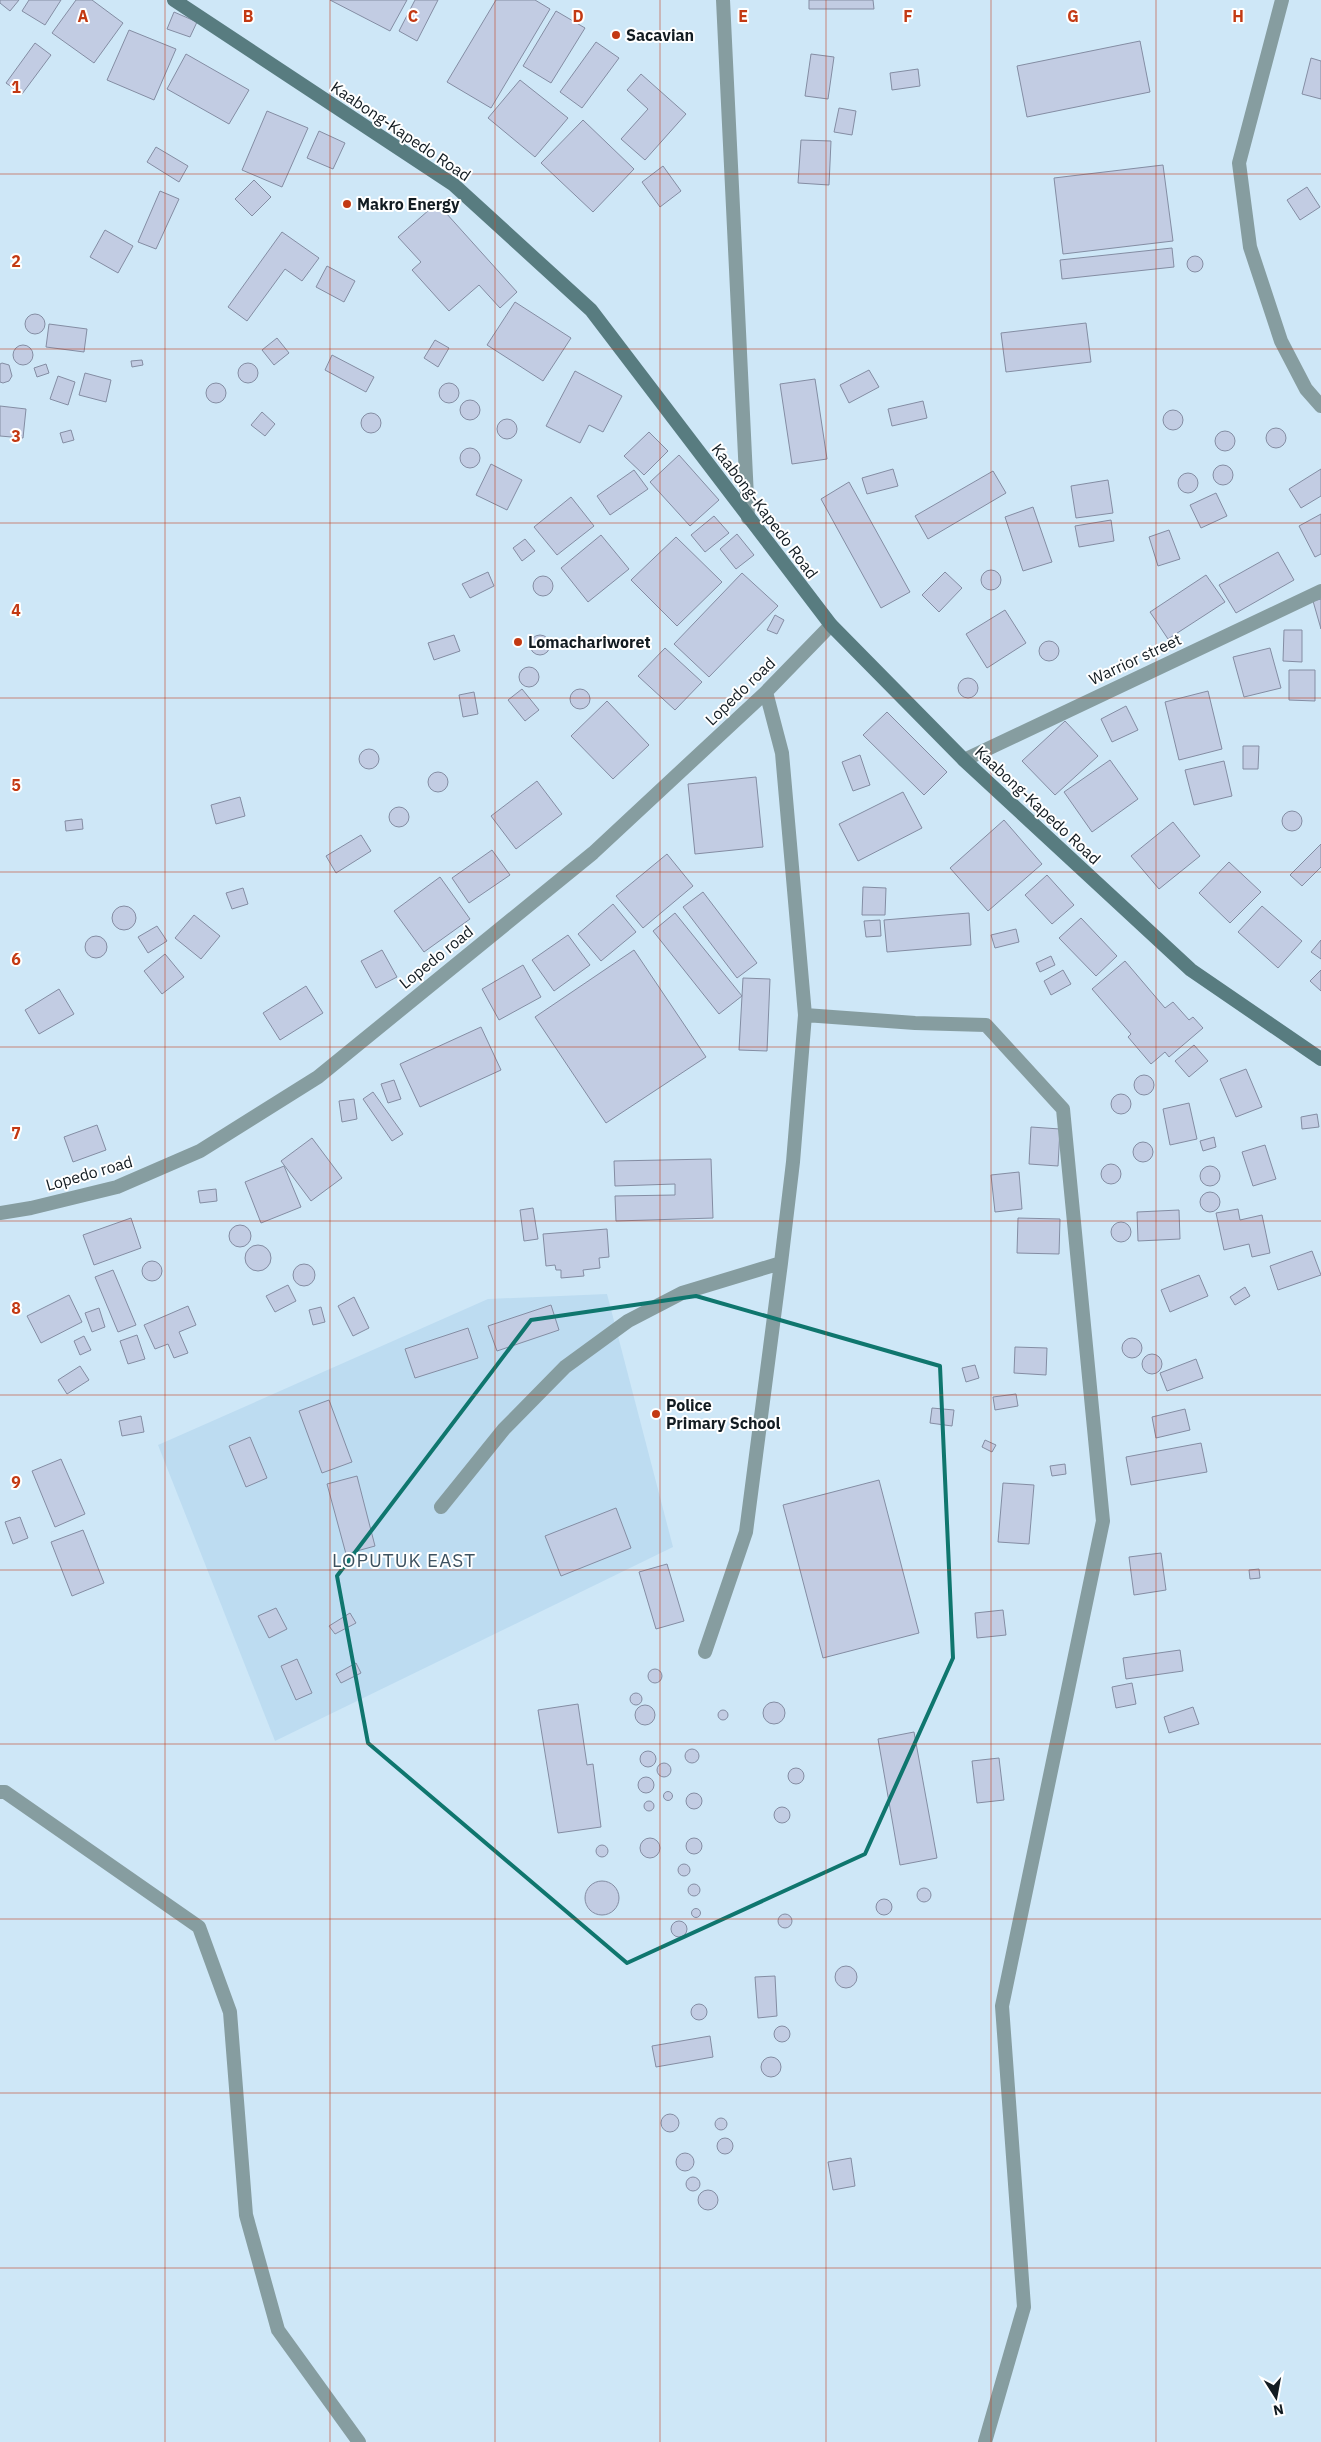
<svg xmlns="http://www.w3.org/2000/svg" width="1321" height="2442" viewBox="0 0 1321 2442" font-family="'IBM Plex Sans',sans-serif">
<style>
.built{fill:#bddcf1}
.building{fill:#c2cce3;stroke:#848da3}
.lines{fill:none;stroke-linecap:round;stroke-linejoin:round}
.minor{stroke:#869da0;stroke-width:14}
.secondary{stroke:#587c80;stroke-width:14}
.marked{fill:none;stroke:#0f766e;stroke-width:4;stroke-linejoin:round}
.grid{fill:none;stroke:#c33913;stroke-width:1;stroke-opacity:0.55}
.poi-dot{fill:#c33913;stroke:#fff;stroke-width:2}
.labels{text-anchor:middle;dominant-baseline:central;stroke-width:4;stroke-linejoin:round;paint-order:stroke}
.poi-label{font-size:16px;font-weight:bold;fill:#121b21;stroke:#fff;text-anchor:start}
.street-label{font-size:16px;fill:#121b21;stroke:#fff}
.quarter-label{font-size:19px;letter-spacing:1px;fill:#3d5260;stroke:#fff}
.grid-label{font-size:16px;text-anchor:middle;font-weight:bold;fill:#c33913;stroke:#fff;stroke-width:4;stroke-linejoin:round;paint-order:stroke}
</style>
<rect width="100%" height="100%" fill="#cee7f7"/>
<path class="built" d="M607 1294 673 1547 275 1741 158 1445 488 1299Z"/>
<path class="building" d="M0 0H19L10 11 0 3Z
M29 0H61L45 25 22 11Z
M76 0H92L123 23 94 63 52 33Z
M330 0H407L390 31Z
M415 0H438L417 41 399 31Z
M496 0H535L550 9 491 108 447 82Z
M809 0H873L874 9H809Z
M556 11 585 28 551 83 523 66Z
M174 12 197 22 190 37 167 29Z
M129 30 176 49 154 100 107 80Z
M1140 41 1150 92 1027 117 1017 66Z
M596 42 619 58 582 108 560 92Z
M35 43 51 55 22 94 6 83Z
M186 54 249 90 229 124 167 89Z
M811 54 834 57 828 99 805 96Z
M1311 58 1321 61V99L1302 94Z
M918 69 920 86 892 90 890 73Z
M641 74 686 114 645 160 621 139 648 109 627 90Z
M520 80 568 118 535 157 488 118Z
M839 108 856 111 852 135 834 132Z
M267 111 308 128 282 187 242 170Z
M583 120 634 169 593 212 541 163Z
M319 131 345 143 333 169 307 158Z
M801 140 831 141 829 185 798 183Z
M156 147 188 166 179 182 147 162Z
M1163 165 1173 241 1063 254 1054 178Z
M663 166 681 191 660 207 642 182Z
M254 180 271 197 252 216 235 199Z
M1307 187 1320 207 1300 220 1287 200Z
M160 191 179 199 156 249 138 242Z
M437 203 517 292 500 308 479 285 449 311 412 270 421 262 398 237Z
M105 230 133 246 118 273 90 257Z
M282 232 319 258 302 281 285 269 247 321 228 307Z
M1172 248 1174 267 1062 279 1060 260Z
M1187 264a8 8 0 1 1 16 0a8 8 0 1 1-16 0Z
M327 266 355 281 344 302 316 287Z
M515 302 571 338 543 381 487 345Z
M25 324a10 10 0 1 1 20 0a10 10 0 1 1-20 0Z
M1086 323 1091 362 1006 372 1001 333Z
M49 324 87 329 84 352 46 347Z
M277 338 289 353 274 365 262 350Z
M435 340 449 348 438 367 424 358Z
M13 355a10 10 0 1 1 20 0a10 10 0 1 1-20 0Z
M332 355 374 377 366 392 325 370Z
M142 360 143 365 132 367 131 361Z
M2 363 9 365 12 376 9 381 3 383 0 382V364Z
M238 373a10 10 0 1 1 20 0a10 10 0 1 1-20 0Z
M46 364 49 373 37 377 34 368Z
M869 370 879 387 849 403 840 385Z
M575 371 622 396 603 432 589 425 580 443 546 426Z
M85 373 111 380 106 402 79 395Z
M58 376 75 382 68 405 50 399Z
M815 379 827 459 792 464 780 384Z
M206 393a10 10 0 1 1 20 0a10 10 0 1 1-20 0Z
M439 393a10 10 0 1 1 20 0a10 10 0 1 1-20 0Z
M460 410a10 10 0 1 1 20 0a10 10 0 1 1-20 0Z
M923 401 927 418 892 426 888 409Z
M0 406 26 409 23 438 0 436Z
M1163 420a10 10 0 1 1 20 0a10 10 0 1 1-20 0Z
M262 412 275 424 265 436 251 425Z
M361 423a10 10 0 1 1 20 0a10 10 0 1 1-20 0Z
M497 429a10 10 0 1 1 20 0a10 10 0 1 1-20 0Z
M1266 438a10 10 0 1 1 20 0a10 10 0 1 1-20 0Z
M71 430 74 440 63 443 60 433Z
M1215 441a10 10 0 1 1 20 0a10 10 0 1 1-20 0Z
M649 432 668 451 644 475 624 456Z
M460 458a10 10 0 1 1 20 0a10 10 0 1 1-20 0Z
M679 455 719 500 690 526 650 482Z
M491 464 522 480 507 510 476 495Z
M1213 475a10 10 0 1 1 20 0a10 10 0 1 1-20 0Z
M893 469 898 486 867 494 862 478Z
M1321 469V496L1301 508 1289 489Z
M634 470 648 489 610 515 597 496Z
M993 471 1006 493 928 539 915 516Z
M1178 483a10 10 0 1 1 20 0a10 10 0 1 1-20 0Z
M1108 480 1113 513 1076 518 1071 486Z
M849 482 910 592 881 608 821 499Z
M1216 493 1227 516 1201 528 1190 505Z
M571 497 594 526 557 555 534 527Z
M1033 507 1052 562 1023 571 1005 517Z
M1321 514V554L1315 557 1299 526Z
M714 516 729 533 705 552 691 535Z
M1111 520 1114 541 1079 547 1075 526Z
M1169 530 1180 559 1158 566 1149 537Z
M737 534 754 555 736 569 720 549Z
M601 535 629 569 588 602 561 568Z
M676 537 722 582 677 626 631 580Z
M525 539 535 551 522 561 513 548Z
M1278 552 1294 580 1236 613 1219 585Z
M981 580a10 10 0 1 1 20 0a10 10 0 1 1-20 0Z
M488 572 494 586 470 598 462 584Z
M945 572 962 588 939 612 922 595Z
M742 573 778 606 709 677 674 644Z
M1206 575 1225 602 1168 639 1150 612Z
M533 586a10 10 0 1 1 20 0a10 10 0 1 1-20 0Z
M1321 599V629L1313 601Z
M1005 610 1026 643 987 668 966 634Z
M775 615 784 620 777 634 767 630Z
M1284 630H1302V662L1283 661Z
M454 635 460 651 434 660 428 643Z
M530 645a10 10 0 1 1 20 0a10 10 0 1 1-20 0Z
M1039 651a10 10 0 1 1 20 0a10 10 0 1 1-20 0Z
M665 648 702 682 675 710 638 676Z
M1270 648 1281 688 1244 697 1233 657Z
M519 677a10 10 0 1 1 20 0a10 10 0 1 1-20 0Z
M1289 670H1315V701L1289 700Z
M958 688a10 10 0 1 1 20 0a10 10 0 1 1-20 0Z
M522 689 539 710 525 721 508 700Z
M570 699a10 10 0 1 1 20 0a10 10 0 1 1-20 0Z
M1208 691 1222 749 1179 760 1165 702Z
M474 692 478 714 463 717 459 695Z
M607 701 649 745 613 779 571 736Z
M1126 706 1138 730 1112 742 1101 719Z
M887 712 947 772 924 795 863 735Z
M1065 721 1098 756 1055 795 1022 761Z
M1243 746H1259L1258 769H1243Z
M359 759a10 10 0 1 1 20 0a10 10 0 1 1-20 0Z
M860 755 870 785 853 791 842 762Z
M1110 760 1138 799 1092 832 1064 792Z
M1224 761 1232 796 1194 805 1185 770Z
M428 782a10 10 0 1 1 20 0a10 10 0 1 1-20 0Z
M756 777 763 847 695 854 688 784Z
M537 781 562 814 516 849 491 816Z
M903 792 922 828 858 861 839 824Z
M240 797 245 816 216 824 211 805Z
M389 817a10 10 0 1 1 20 0a10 10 0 1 1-20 0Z
M1282 821a10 10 0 1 1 20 0a10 10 0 1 1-20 0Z
M82 819 83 829 66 831 65 821Z
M1004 820 1042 864 988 911 950 868Z
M1173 822 1200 856 1159 889 1131 856Z
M361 835 371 851 336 873 326 856Z
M1321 844V867L1302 886 1290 875Z
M492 850 510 875 469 903 452 878Z
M667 854 693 886 643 928 616 896Z
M1229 862 1261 892 1230 923 1199 893Z
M1047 875 1074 905 1052 924 1025 895Z
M440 877 470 919 424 952 394 911Z
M863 887 886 888 885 915H862Z
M243 888 248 904 232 909 226 893Z
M703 892 757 963 737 978 683 907Z
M613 904 636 932 601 961 578 934Z
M112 918a12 12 0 1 1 24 0a12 12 0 1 1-24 0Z
M1262 906 1302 941 1278 968 1238 932Z
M675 913 742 996 719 1014 653 931Z
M969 913 971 945 887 952 884 920Z
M194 915 220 936 201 959 175 938Z
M1081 918 1117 956 1096 976 1059 938Z
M880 920 881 936 866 937 864 921Z
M157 926 167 941 148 953 138 937Z
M1016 929 1019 942 995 948 991 935Z
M568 935 590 965 554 991 532 960Z
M85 947a11 11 0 1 1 22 0a11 11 0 1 1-22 0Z
M1321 940V959L1311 952Z
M382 950 397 977 376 988 361 961Z
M634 950 706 1057 606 1123 535 1017Z
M165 954 184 977 162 994 144 971Z
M1051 956 1055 965 1040 972 1036 963Z
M1125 961 1165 1008 1173 1002 1189 1020 1193 1017 1203 1028 1169 1057 1165 1052 1151 1064 1128 1037 1131 1034 1092 989Z
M523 965 541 997 499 1020 482 989Z
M1063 970 1071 984 1051 995 1044 981Z
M1321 970V991L1310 981Z
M743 978 770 979 767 1051 739 1050Z
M306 986 323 1013 280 1040 263 1013Z
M59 989 74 1014 39 1034 25 1010Z
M481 1027 501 1070 420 1107 400 1064Z
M1194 1045 1208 1061 1189 1077 1175 1061Z
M1246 1069 1262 1107 1236 1117 1220 1079Z
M1134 1085a10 10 0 1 1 20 0a10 10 0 1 1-20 0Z
M394 1080 401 1099 388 1103 381 1084Z
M373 1092 403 1134 392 1141 363 1099Z
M1111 1104a10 10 0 1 1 20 0a10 10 0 1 1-20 0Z
M354 1099 357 1119 342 1122 339 1101Z
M1189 1103 1197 1139 1170 1145 1163 1109Z
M1317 1114 1319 1127 1302 1129 1301 1117Z
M97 1125 106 1150 73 1162 64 1137Z
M1031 1127 1060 1129 1058 1166 1029 1164Z
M1214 1137 1216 1147 1203 1151 1200 1141Z
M312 1138 342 1178 311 1201 281 1161Z
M1133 1152a10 10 0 1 1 20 0a10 10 0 1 1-20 0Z
M1265 1145 1276 1179 1253 1186 1242 1152Z
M711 1159 713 1218 616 1221 615 1196 675 1195V1184L615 1186 614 1161Z
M1101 1174a10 10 0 1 1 20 0a10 10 0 1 1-20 0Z
M284 1166 301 1207 261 1223 245 1182Z
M1200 1176a10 10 0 1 1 20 0a10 10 0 1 1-20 0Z
M1019 1172 1022 1209 995 1212 991 1175Z
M216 1189 217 1201 200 1203 198 1191Z
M1200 1202a10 10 0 1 1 20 0a10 10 0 1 1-20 0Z
M533 1208 538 1239 524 1241 520 1210Z
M1238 1209 1240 1220 1262 1215 1270 1253 1252 1257 1249 1244 1224 1250 1216 1213Z
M1179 1210 1180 1239 1138 1241 1137 1212Z
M131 1218 141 1248 94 1265 83 1235Z
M1018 1218 1060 1219 1059 1254 1017 1253Z
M1111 1232a10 10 0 1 1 20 0a10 10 0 1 1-20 0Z
M229 1236a11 11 0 1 1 22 0a11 11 0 1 1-22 0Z
M607 1229 609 1257 599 1258 600 1268 583 1270 584 1276 561 1278V1270H556L555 1265 546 1266 543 1234Z
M245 1258a13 13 0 1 1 26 0a13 13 0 1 1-26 0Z
M1312 1251 1321 1275 1278 1290 1270 1266Z
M142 1271a10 10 0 1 1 20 0a10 10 0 1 1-20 0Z
M293 1275a11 11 0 1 1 22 0a11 11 0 1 1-22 0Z
M113 1270 136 1325 118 1332 95 1277Z
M1199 1275 1208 1296 1170 1312 1161 1290Z
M288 1285 296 1301 275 1312 266 1296Z
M1245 1287 1250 1296 1235 1305 1230 1297Z
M69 1295 82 1322 41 1343 27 1316Z
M354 1297 369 1328 353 1336 338 1306Z
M551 1305 559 1330 497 1351 488 1326Z
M188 1306 196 1325 179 1332 188 1353 174 1358 168 1344 155 1349 144 1325Z
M321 1307 325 1322 313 1325 309 1310Z
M99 1308 105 1327 92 1332 85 1313Z
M468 1328 478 1358 415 1378 405 1349Z
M137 1335 145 1359 128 1364 120 1341Z
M84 1336 91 1350 80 1355 74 1341Z
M1122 1348a10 10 0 1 1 20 0a10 10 0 1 1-20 0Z
M1015 1347 1047 1348 1046 1375 1014 1373Z
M1142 1364a10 10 0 1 1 20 0a10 10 0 1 1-20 0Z
M1196 1359 1203 1378 1167 1391 1160 1373Z
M975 1365 979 1378 966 1382 962 1368Z
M80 1366 89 1380 67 1394 58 1380Z
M1016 1394 1018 1406 995 1410 993 1397Z
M329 1400 352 1462 322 1473 299 1411Z
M932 1408 954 1410 952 1426 930 1423Z
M1185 1409 1190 1430 1156 1438 1152 1417Z
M141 1416 144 1432 122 1436 119 1421Z
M250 1437 267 1478 246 1487 229 1446Z
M985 1440 996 1445 992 1452 982 1447Z
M1201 1443 1207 1472 1131 1485 1126 1457Z
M61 1459 85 1514 55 1527 32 1471Z
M1065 1464 1066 1474 1052 1476 1050 1466Z
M357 1476 375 1546 346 1554 327 1484Z
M879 1480 919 1633 823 1658 783 1505Z
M1003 1483 1034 1485 1029 1544 998 1542Z
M616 1508 631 1548 561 1576 545 1536Z
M20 1517 28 1538 13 1544 5 1522Z
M83 1530 104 1583 72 1596 51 1542Z
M1161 1553 1166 1590 1134 1595 1129 1557Z
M667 1564 684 1621 656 1629 639 1572Z
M1259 1569 1260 1578 1250 1579 1249 1570Z
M276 1608 287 1629 269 1638 258 1616Z
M1003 1610 1006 1635 977 1638 975 1613Z
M350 1613 356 1623 335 1634 329 1626Z
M1180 1650 1183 1671 1126 1679 1123 1658Z
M297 1659 312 1693 296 1700 281 1666Z
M356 1663 361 1673 341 1683 336 1674Z
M648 1676a7 7 0 1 1 14 0a7 7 0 1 1-14 0Z
M1132 1683 1136 1704 1116 1708 1112 1687Z
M630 1699a6 6 0 1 1 12 0a6 6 0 1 1-12 0Z
M763 1713a11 11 0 1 1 22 0a11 11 0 1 1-22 0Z
M578 1704 587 1765 593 1764 601 1827 558 1833 538 1710Z
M635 1715a10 10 0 1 1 20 0a10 10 0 1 1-20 0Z
M1193 1707 1199 1724 1169 1733 1164 1717Z
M718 1715a5 5 0 1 1 10 0a5 5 0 1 1-10 0Z
M914 1732 937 1858 900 1865 878 1739Z
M685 1756a7 7 0 1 1 14 0a7 7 0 1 1-14 0Z
M640 1759a8 8 0 1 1 16 0a8 8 0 1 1-16 0Z
M999 1758 1004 1800 977 1803 972 1761Z
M657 1770a7 7 0 1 1 14 0a7 7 0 1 1-14 0Z
M788 1776a8 8 0 1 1 16 0a8 8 0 1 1-16 0Z
M638 1785a8 8 0 1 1 16 0a8 8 0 1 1-16 0Z
M663.5 1796a4.5 4.5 0 1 1 9 0a4.5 4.5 0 1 1-9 0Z
M686 1801a8 8 0 1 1 16 0a8 8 0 1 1-16 0Z
M644 1806a5 5 0 1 1 10 0a5 5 0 1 1-10 0Z
M774 1815a8 8 0 1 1 16 0a8 8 0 1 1-16 0Z
M686 1846a8 8 0 1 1 16 0a8 8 0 1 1-16 0Z
M640 1848a10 10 0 1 1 20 0a10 10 0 1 1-20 0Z
M596 1851a6 6 0 1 1 12 0a6 6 0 1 1-12 0Z
M678 1870a6 6 0 1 1 12 0a6 6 0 1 1-12 0Z
M585 1898a17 17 0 1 1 34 0a17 17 0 1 1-34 0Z
M688 1890a6 6 0 1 1 12 0a6 6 0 1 1-12 0Z
M917 1895a7 7 0 1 1 14 0a7 7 0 1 1-14 0Z
M876 1907a8 8 0 1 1 16 0a8 8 0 1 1-16 0Z
M691.5 1913a4.5 4.5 0 1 1 9 0a4.5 4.5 0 1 1-9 0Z
M778 1921a7 7 0 1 1 14 0a7 7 0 1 1-14 0Z
M671 1929a8 8 0 1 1 16 0a8 8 0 1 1-16 0Z
M835 1977a11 11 0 1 1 22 0a11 11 0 1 1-22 0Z
M775 1976 777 2016 758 2018 755 1977Z
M691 2012a8 8 0 1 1 16 0a8 8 0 1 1-16 0Z
M774 2034a8 8 0 1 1 16 0a8 8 0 1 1-16 0Z
M710 2036 713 2057 656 2067 652 2046Z
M761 2067a10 10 0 1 1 20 0a10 10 0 1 1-20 0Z
M661 2123a9 9 0 1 1 18 0a9 9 0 1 1-18 0Z
M715 2124a6 6 0 1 1 12 0a6 6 0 1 1-12 0Z
M717 2146a8 8 0 1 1 16 0a8 8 0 1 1-16 0Z
M676 2162a9 9 0 1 1 18 0a9 9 0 1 1-18 0Z
M851 2158 855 2186 833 2190 828 2162Z
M686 2184a7 7 0 1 1 14 0a7 7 0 1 1-14 0Z
M698 2200a10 10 0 1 1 20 0a10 10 0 1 1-20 0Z"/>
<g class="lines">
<path class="minor" d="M723 0 748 518
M1282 0 1239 163 1250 247 1281 341 1306 389 1321 406
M964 760 1321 591
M805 1015 915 1023 986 1025 1063 1109 1103 1521 1002 2006 1024 2307 985 2442
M0 1213 31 1208 117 1187 200 1151 318 1077 593 853 766 692 831 625
M441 1507 504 1429 565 1367 628 1321 682 1293 781 1263
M705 1652 746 1532 781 1263 793 1162 805 1015 782 753 766 692
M0 1792H5L199 1927 230 2012 246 2215 278 2330 359 2442"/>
<path class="secondary" d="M174 0 454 185 591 310 831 625 964 760 1191 970 1321 1059"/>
</g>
<path class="marked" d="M696 1296 940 1366 953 1658 865 1854 627 1963 368 1743 337 1576 531 1320Z"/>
<path class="grid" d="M165 0V2442M330 0V2442M495 0V2442M660 0V2442M826 0V2442M991 0V2442M1156 0V2442M0 174H1321M0 349H1321M0 523H1321M0 698H1321M0 872H1321M0 1047H1321M0 1221H1321M0 1395H1321M0 1570H1321M0 1744H1321M0 1919H1321M0 2093H1321M0 2268H1321"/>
<g class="poi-dot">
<circle cx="616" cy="35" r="5"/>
<circle cx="347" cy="204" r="5"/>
<circle cx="518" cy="642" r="5"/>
<circle cx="656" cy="1414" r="5"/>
</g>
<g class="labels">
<g class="poi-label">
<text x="626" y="35">Sacavian</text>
<text x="357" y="204">Makro Energy</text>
<text x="528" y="642">Lomachariworet</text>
<text x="666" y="1405">Police<tspan x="666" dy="18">Primary School</tspan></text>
</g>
<g class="street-label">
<text transform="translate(401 131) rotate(34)">Kaabong-Kapedo Road</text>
<text transform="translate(765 511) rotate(53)">Kaabong-Kapedo Road</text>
<text transform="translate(1135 659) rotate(-25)">Warrior street</text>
<text transform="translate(740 691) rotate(-44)">Lopedo road</text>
<text transform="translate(1038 805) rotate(43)">Kaabong-Kapedo Road</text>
<text transform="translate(436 957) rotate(-39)">Lopedo road</text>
<text transform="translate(89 1173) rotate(-16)">Lopedo road</text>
</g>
<g class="quarter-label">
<text x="404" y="1560">LOPUTUK EAST</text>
</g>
</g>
<g class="grid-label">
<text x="83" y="22">A</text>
<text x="248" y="22">B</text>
<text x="413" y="22">C</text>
<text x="578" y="22">D</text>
<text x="743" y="22">E</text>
<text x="908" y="22">F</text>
<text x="1073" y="22">G</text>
<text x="1238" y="22">H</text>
<text x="16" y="93">1</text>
<text x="16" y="267">2</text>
<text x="16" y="442">3</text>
<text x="16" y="616">4</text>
<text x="16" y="791">5</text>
<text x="16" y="965">6</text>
<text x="16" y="1139">7</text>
<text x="16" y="1314">8</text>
<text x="16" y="1488">9</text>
</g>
<g transform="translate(1276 2397) rotate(169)" stroke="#ffffff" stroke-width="4" paint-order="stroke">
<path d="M0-4L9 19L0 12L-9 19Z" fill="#121b21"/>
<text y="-8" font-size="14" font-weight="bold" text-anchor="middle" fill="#121b21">N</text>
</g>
</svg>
